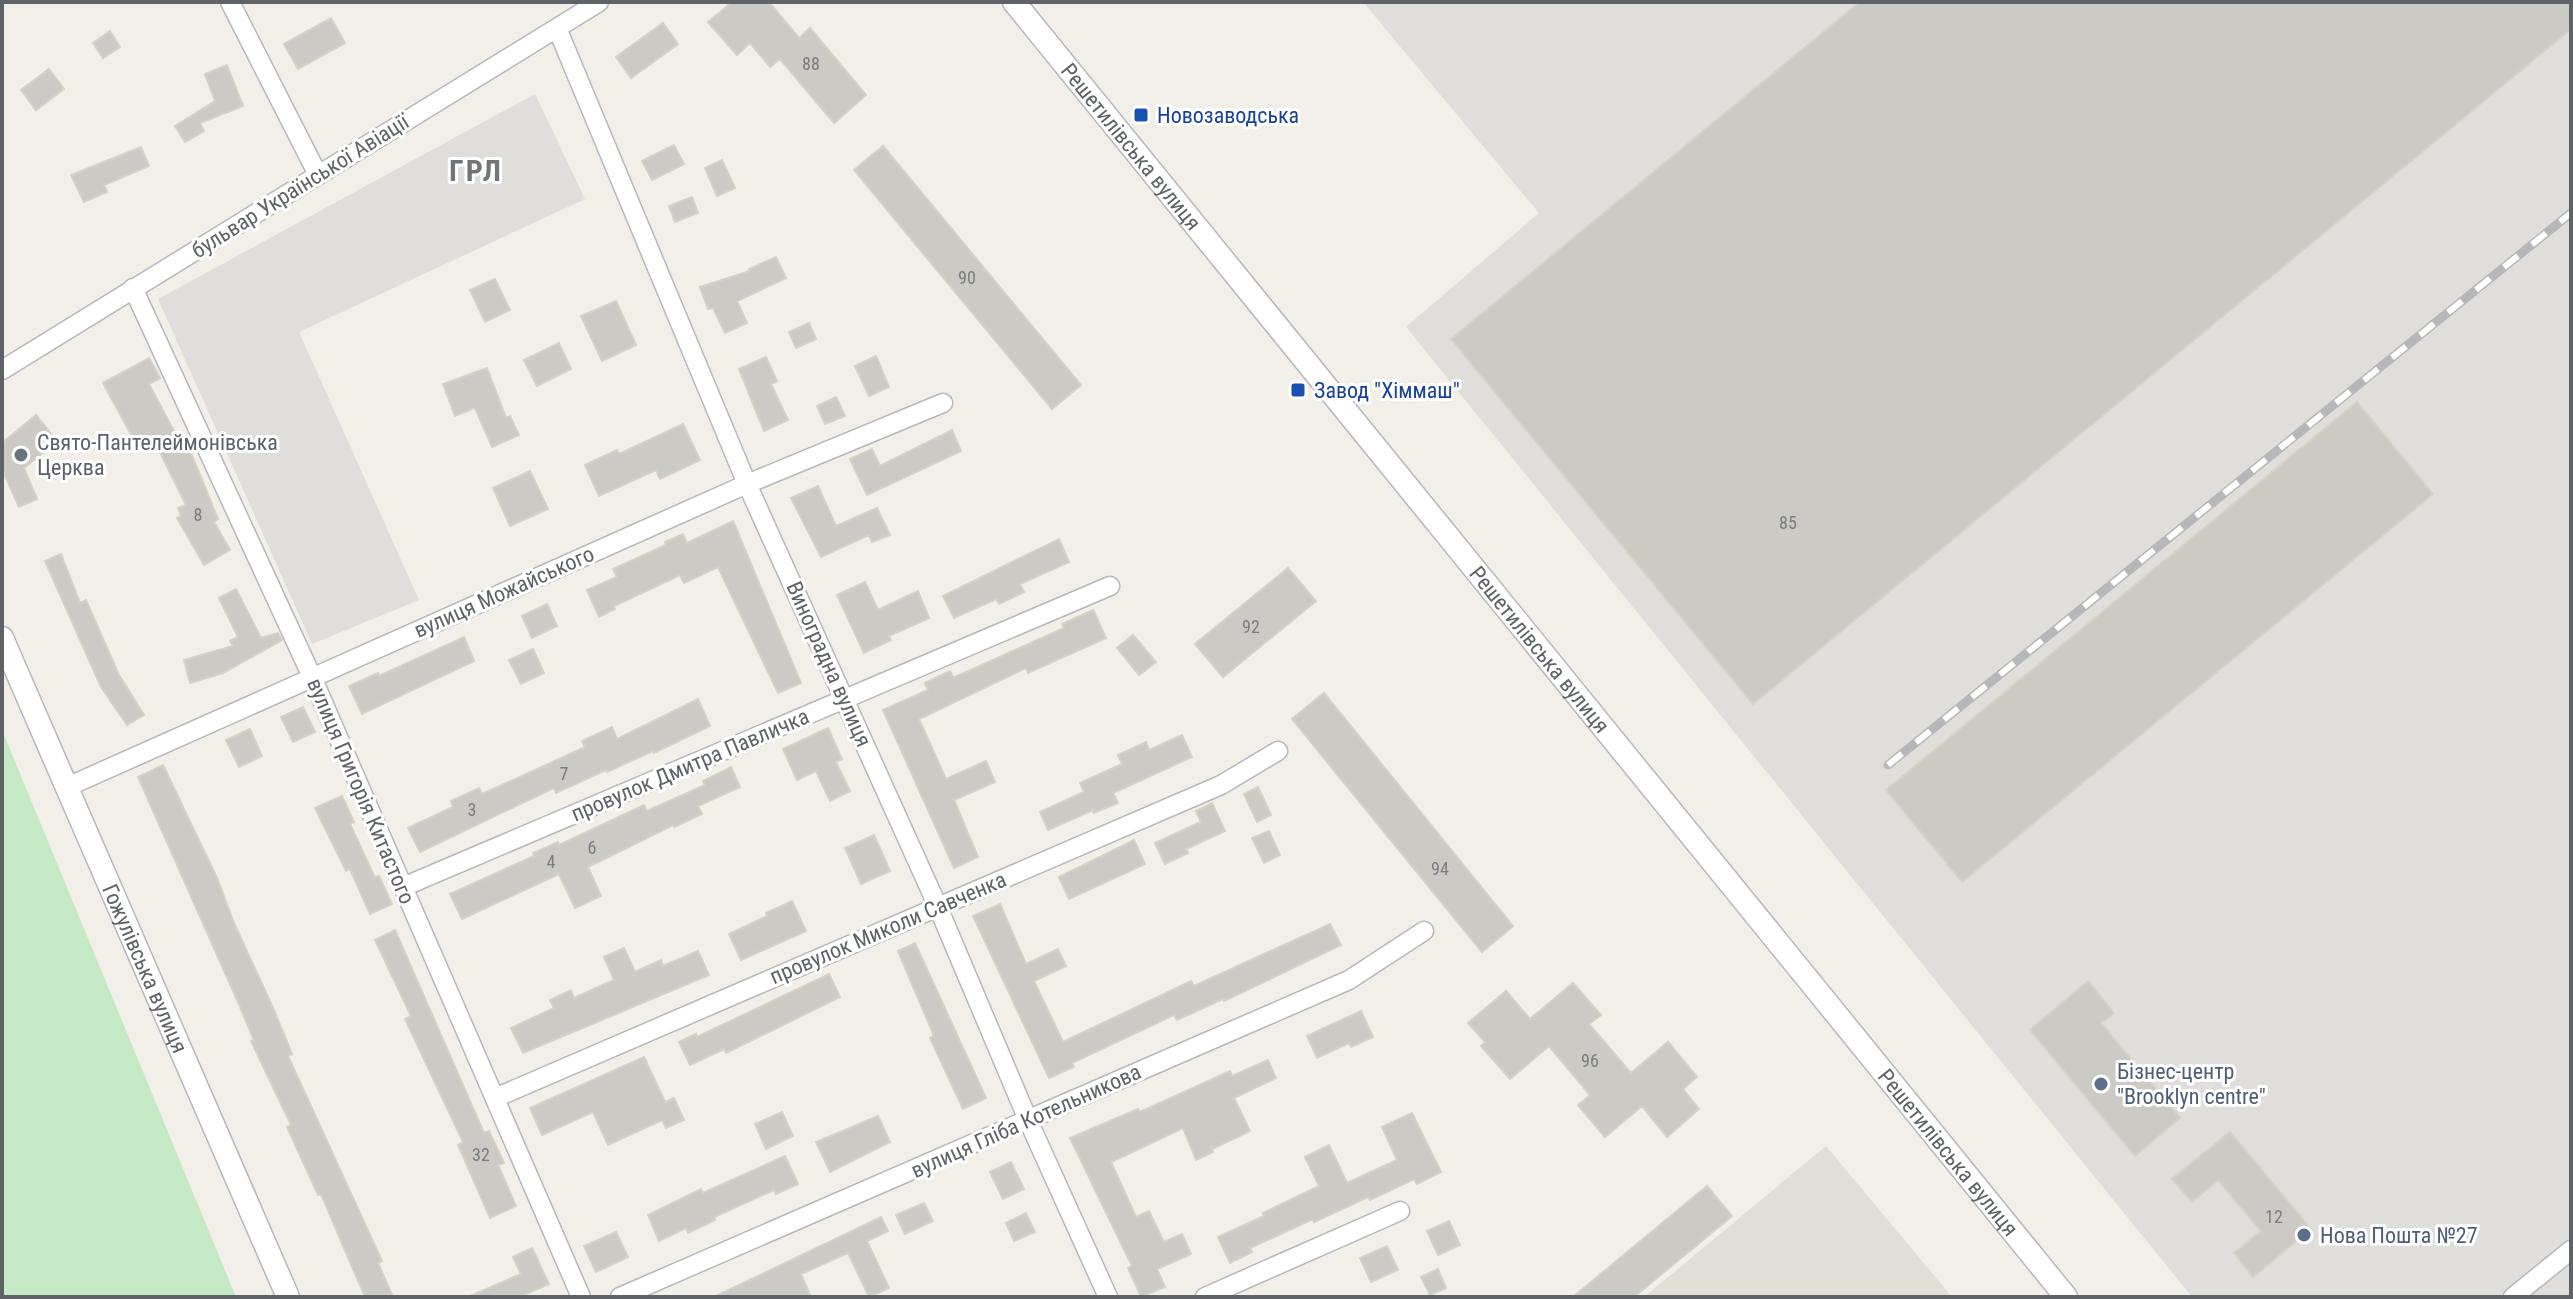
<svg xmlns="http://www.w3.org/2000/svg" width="2573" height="1299" viewBox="0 0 2573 1299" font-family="'Roboto Condensed',sans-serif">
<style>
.industrial{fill:#e0deda}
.education{fill:#e1ded6}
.green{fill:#c5e8c5}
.building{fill:#cccac5;stroke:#d6d1c6;stroke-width:2}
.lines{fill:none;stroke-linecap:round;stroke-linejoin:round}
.minor-casing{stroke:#b5b8bc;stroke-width:21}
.tertiary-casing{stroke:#b5b8bc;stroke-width:25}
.minor{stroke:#fff;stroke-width:18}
.tertiary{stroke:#fff;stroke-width:22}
.rail-casing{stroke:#b6b7b8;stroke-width:9}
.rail{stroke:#fff;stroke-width:6;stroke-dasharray:18;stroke-linecap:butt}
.transit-dot{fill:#1a4fb4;stroke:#fff;stroke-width:3}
.worship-dot{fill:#6b7280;stroke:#fff;stroke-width:3}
.service-dot{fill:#5c6f8a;stroke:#fff;stroke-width:3}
.labels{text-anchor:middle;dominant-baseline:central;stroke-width:6;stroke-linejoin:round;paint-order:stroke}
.number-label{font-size:18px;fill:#7a7d7f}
.transit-label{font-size:22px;fill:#164399;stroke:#fff;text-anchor:start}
.street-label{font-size:22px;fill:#5f6368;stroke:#fff}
.worship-label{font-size:22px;fill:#5b616d;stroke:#fff;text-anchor:start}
.service-label{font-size:22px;fill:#4e5e75;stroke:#fff;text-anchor:start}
.district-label{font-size:30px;font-weight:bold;letter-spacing:2px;fill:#70757a;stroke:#fff}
</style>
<rect width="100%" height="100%" fill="#f1efe8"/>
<path class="industrial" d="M1363 2H2571V1297H2192L1406 327 1539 213Z
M535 94 585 199 299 332 419 600 312 644 158 299Z"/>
<path class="education" d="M1826 1146 1952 1297H1644Z"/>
<path class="green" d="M2 730 236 1297H2Z"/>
<path class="building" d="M732 2H769L799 38 810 28 866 95 834 123 780 59 770 67 750 43 737 55 708 22Z
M1860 2H2571V29L1753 704 1451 339Z
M331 18 345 43 298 69 284 44Z
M663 23 678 44 631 78 616 57Z
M110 31 120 47 103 58 93 43Z
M227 65 243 106 200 123 204 131 185 142 175 126 215 101 205 74Z
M49 69 64 89 36 110 21 90Z
M674 145 684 164 652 180 642 161Z
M883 146 1081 385 1052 409 854 170Z
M141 147 149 166 104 185 107 192 84 202 71 175Z
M722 160 735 188 717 196 705 168Z
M692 197 698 213 675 222 669 206Z
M776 257 786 278 737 301 747 323 725 333 713 308 708 309 700 287 750 271 749 269Z
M495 279 510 310 485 322 470 290Z
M616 301 636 345 602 361 581 316Z
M809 323 816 339 796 348 789 332Z
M559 343 571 369 537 386 524 360Z
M876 356 889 387 869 396 855 366Z
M766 357 777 381 771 384 788 420 764 431 739 369Z
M149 358 160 378 149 384 184 450 189 448 218 519 214 522 230 550 204 565 177 518 181 516 178 508 186 505 151 434 135 442 103 383Z
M487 368 506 418 510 416 519 435 492 447 475 408 455 416 443 384Z
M836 397 845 416 825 424 817 406Z
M2357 402 2433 494 1962 882 1886 790Z
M36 415 57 441 24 468 37 499 19 507 2 469V443Z
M683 424 700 460 660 479 656 470 599 496 585 465 617 450 619 454Z
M952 430 961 451 867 495 850 459 872 449 880 466Z
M530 471 548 509 510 526 493 488Z
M818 486 836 526 877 508 890 535 872 542 869 535 821 557 791 498Z
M733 521 801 683 778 693 718 567 684 583 680 575 614 606 615 609 599 617 587 590 617 577 613 569 666 545 665 542 683 534 687 543Z
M1059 539 1069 562 1020 584 1024 592 999 604 996 599 954 618 943 596Z
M61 554 80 603 86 600 119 675 144 715 127 725 101 687 45 561Z
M1288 568 1316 601 1223 677 1195 644Z
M865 582 878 610 918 591 929 618 889 636 891 640 864 653 837 595Z
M236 589 261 638 278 633 282 640 223 673 190 683 184 660 233 646 230 641 238 637 219 598Z
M547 604 557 626 532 638 522 616Z
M1093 610 1106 638 1028 673 1026 668 919 719 946 779 986 761 995 782 954 800 978 857 954 868 883 710 928 690 925 683 950 671 953 678 1064 628 1062 624Z
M1133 635 1156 662 1139 675 1117 648Z
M464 637 474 661 362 714 349 686 378 673 379 676Z
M533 649 544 673 521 684 509 660Z
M1324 693 1513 926 1482 952 1292 719Z
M698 699 710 726 654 753 653 751 607 772 606 770 556 793 554 788 420 852 408 828 453 807 451 801 479 788 482 794 544 766 585 747 582 741 612 727 617 739Z
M303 707 315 732 293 742 281 717Z
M828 728 842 759 836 762 850 791 830 801 816 771 797 780 783 749Z
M250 729 262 756 239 767 226 740Z
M1182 735 1192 757 1113 793 1118 803 1094 813 1093 810 1048 830 1040 812 1084 792 1080 783 1122 764 1118 755 1146 742 1149 750Z
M163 765 217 878 234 923 274 1010 292 1054 288 1056 382 1261 378 1263 393 1297H365L321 1194 318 1195 287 1127 291 1125 251 1041 254 1040 237 1000 138 777Z
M731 767 740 787 698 806 702 814 674 827 673 825 588 867 601 896 575 908 559 874 462 919 450 894 534 856 533 853 558 842 559 845 644 805 647 811 705 785 703 781Z
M1258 787 1271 815 1257 822 1244 794Z
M342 796 354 822 350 824 375 878 379 876 392 904 370 914 350 869 346 871 315 808Z
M1212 803 1225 831 1186 849 1188 853 1165 864 1155 843 1201 822 1196 811Z
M1269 831 1280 855 1264 863 1252 838Z
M874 835 890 871 861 884 845 848Z
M1134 840 1145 864 1069 899 1059 877Z
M792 901 806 931 741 960 729 934 767 916 766 913Z
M1000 904 1026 964 1058 949 1066 966 1034 981 1063 1042 1191 981 1194 986 1330 924 1341 945 1224 1001 1223 999 1177 1020 1174 1015 1072 1063 1074 1067 1049 1078 973 916Z
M395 930 484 1133 489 1131 504 1163 498 1165 516 1206 490 1218 458 1145 463 1142 405 1019 411 1016 375 940Z
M915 943 986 1098 963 1109 930 1038 934 1036 898 951Z
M624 948 635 972 661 960 663 966 698 951 709 975 523 1053 511 1028 554 1008 550 1000 571 990 574 998 614 980 604 957Z
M829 974 840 997 726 1053 724 1049 690 1065 679 1042 696 1034 697 1037Z
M2088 981 2114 1013 2101 1023 2180 1118 2135 1156 2030 1030Z
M1573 983 1601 1015 1589 1024 1631 1073 1668 1042 1697 1077 1683 1089 1699 1109 1667 1137 1642 1106 1605 1137 1578 1105 1590 1095 1549 1046 1510 1079 1481 1046 1485 1042 1468 1023 1506 991 1530 1019Z
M1361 1011 1373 1037 1351 1047 1349 1043 1317 1058 1307 1036Z
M644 1057 665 1102 674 1098 684 1120 666 1128 662 1120 608 1145 593 1112 542 1135 530 1108Z
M1268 1060 1276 1078 1234 1098 1250 1131 1212 1149 1213 1152 1196 1160 1183 1128 1111 1162 1136 1217 1149 1211 1164 1242 1182 1234 1191 1254 1157 1269 1165 1287 1141 1297 1128 1268 1132 1266 1070 1138 1138 1109 1140 1112 1230 1071 1232 1076Z
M782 1112 793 1136 766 1149 755 1124Z
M1412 1113 1441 1172 1417 1184 1414 1179 1370 1200 1368 1197 1314 1222 1313 1219 1250 1248 1252 1252 1230 1263 1218 1237 1264 1216 1263 1213 1319 1186 1305 1157 1329 1145 1347 1183 1397 1160 1382 1127Z
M878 1116 890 1142 830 1172 816 1142Z
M2230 1132 2311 1229 2253 1277 2234 1253 2261 1231 2218 1180 2192 1202 2172 1179Z
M785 1156 798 1184 776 1194 774 1190 714 1217 715 1220 688 1233 686 1228 659 1241 648 1215 701 1189 703 1193Z
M1011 1162 1024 1189 1003 1199 990 1172Z
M1707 1186 1732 1216 1634 1297H1573Z
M924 1203 933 1221 905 1234 896 1215Z
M1026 1213 1035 1232 1014 1241 1006 1223Z
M881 1217 888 1231 867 1241 889 1288 869 1297 848 1253 801 1274 811 1297H714Z
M1449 1221 1460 1245 1438 1255 1427 1231Z
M616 1232 628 1257 596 1272 584 1246Z
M1387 1246 1398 1270 1371 1282 1360 1258Z
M532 1248 549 1284 519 1297H468L521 1274 513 1257Z
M1438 1269 1446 1288 1430 1295 1421 1277Z"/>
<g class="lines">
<g class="minor-casing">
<path id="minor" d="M230 2 318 175
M557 28 747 484 938 907 1028 1120 1108 1297
M133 288 312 677 581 1297
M2 370 599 2
M67 787 747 484 943 403
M403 887 1110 586
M495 1098 1221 785 1278 751
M620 1297 1349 980 1424 931
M1205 1297 1400 1211
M2513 1297 2571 1250"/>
</g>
<g class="tertiary-casing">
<g id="tertiary">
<path id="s1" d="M1014 2 2066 1297"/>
<path id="s2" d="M2 638 288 1297"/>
</g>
</g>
<use href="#minor" class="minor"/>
<use href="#tertiary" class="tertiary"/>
<g class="rail-casing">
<path id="rail" d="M1888 765 2571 213"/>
</g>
<use href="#rail" class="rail"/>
</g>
<g class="transit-dot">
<rect x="1133" y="107" width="16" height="16" rx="4"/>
<rect x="1290" y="382" width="16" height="16" rx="4"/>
</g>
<circle class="worship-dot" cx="21" cy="455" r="8"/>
<g class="service-dot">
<circle cx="2101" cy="1084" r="8"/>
<circle cx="2304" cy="1235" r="8"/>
</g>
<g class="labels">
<g class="number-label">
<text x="811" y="63">88</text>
<text x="967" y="277">90</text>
<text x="198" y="514">8</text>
<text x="1788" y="522">85</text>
<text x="1251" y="626">92</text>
<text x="564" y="773">7</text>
<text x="472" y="809">3</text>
<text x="592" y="847">6</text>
<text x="551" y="861">4</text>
<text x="1440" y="868">94</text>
<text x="1590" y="1060">96</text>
<text x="481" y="1154">32</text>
<text x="2274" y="1216">12</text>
</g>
<g class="transit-label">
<text x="1157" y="115">Новозаводська</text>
<text x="1314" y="390">Завод "Хіммаш"</text>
</g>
<g class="street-label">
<text stroke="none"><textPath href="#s1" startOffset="186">Решетилівська вулиця</textPath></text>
<text transform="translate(300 186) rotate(-32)">бульвар Української Авіації</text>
<text transform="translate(504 592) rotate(-24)">вулиця Можайського</text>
<text stroke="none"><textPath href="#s1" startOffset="834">Решетилівська вулиця</textPath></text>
<text transform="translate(829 664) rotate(66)">Виноградна вулиця</text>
<text transform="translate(690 765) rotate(-23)">провулок Дмитра Павличка</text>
<text transform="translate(361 791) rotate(67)">вулиця Григорія Китастого</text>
<text transform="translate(888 928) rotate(-23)">провулок Миколи Савченка</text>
<text stroke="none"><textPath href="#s2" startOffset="360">Гожулівська вулиця</textPath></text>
<text transform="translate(1026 1121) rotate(-24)">вулиця Гліба Котельникова</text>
<text stroke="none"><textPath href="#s1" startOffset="1482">Решетилівська вулиця</textPath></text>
</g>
<g class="worship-label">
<text x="37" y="442">Свято-Пантелеймонівська<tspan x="37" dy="25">Церква</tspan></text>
</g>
<g class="service-label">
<text x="2117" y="1071">Бізнес-центр<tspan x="2117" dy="25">"Brooklyn centre"</tspan></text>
<text x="2320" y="1235">Нова Пошта №27</text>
</g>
<g class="district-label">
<text x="476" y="170">ГРЛ</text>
</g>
</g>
<rect width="2573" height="1299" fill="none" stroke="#5f6368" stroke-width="8"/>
</svg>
